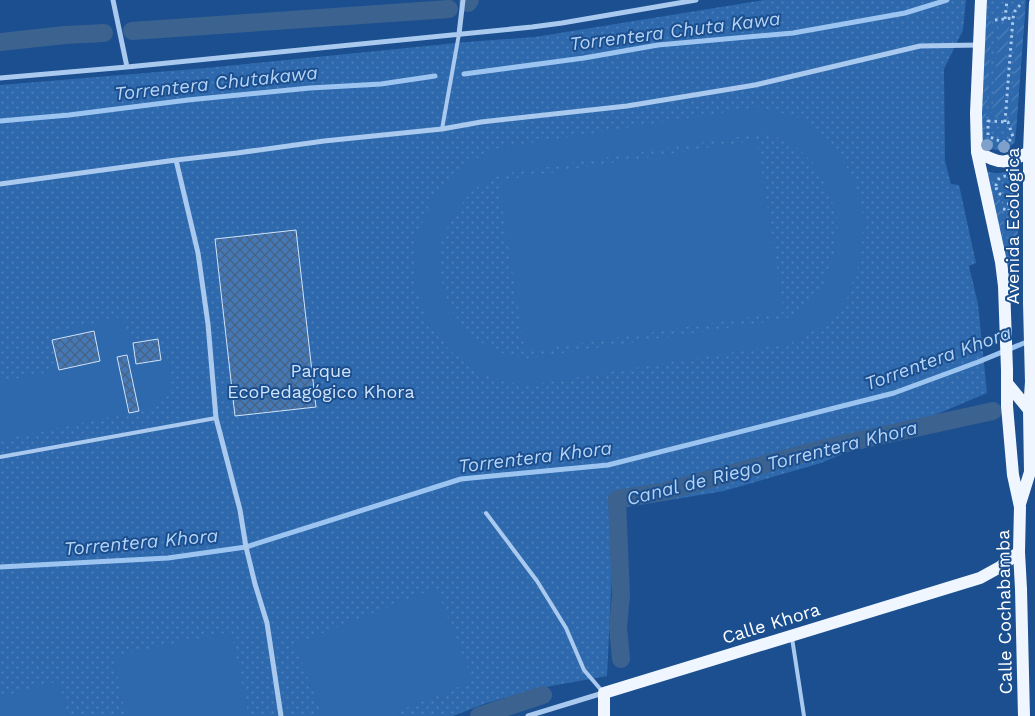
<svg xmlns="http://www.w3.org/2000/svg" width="1035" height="716" viewBox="0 0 1035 716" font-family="'Work Sans',sans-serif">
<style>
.grass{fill:url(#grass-dots)}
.garden{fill:url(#garden-furrows)}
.pitch{fill:#2e69ad;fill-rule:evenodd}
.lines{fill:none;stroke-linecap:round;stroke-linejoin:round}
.stream{stroke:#9cc4f0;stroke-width:5}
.canal{stroke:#3c6290;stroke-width:18}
.building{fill:url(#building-cross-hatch);stroke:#cfe3fa}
.path{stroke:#a9c9ee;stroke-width:3;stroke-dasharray:2.5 4;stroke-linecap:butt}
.service{stroke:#a9c9ee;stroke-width:4}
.minor{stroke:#a9c9ee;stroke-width:5}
.primary{stroke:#f0f6ff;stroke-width:12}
.tree{fill:#7ea0ca}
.labels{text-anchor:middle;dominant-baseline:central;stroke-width:4;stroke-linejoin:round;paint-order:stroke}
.street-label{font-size:18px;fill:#fff;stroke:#1b4f8f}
.park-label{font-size:18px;fill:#cfe3fa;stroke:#1b4f8f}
.water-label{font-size:19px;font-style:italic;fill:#b5d3f5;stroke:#1b4f8f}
</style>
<defs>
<pattern id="grass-dots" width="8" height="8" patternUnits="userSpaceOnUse" patternTransform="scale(1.25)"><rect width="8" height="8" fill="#2e69ad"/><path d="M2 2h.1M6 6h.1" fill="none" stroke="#4d80b9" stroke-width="1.8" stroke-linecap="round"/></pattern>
<pattern id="garden-furrows" width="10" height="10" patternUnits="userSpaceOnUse" patternTransform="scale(1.25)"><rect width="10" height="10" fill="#2e69ad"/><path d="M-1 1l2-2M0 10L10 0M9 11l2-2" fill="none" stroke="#4d80b9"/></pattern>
<pattern id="building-cross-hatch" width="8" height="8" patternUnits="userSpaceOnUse" patternTransform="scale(1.25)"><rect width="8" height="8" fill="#4478b7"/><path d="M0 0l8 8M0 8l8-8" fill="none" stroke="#486282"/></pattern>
</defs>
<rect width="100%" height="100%" fill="#1b4f8f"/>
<path class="grass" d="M764 0H966L963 30 944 69 945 161 951 184 959 185 976 263 969 266 978 304 987 393 821 463 724 491 615 509 607 676 540 688 487 703 453 716H0V85L206 68 466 42 535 37Z
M987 0H1026L1015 142C1006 152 992 153 982 143Z
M1015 169 1020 211 1014 271 1013 299 984 171C995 174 1005 174 1015 169Z"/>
<path class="garden" d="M1025 10 1016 131 1012 130 1010 125 1018 15 1021 11Z
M986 18 990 19 992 23 985 130 980 129Z
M1002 24 1007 25 1009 29 1003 114 1000 117 997 118 994 117 992 114 999 28Z
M1015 169 1020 211 1014 271 1006 199C1016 192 1016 181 1005 175V173Z
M984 171 996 174V176C986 182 988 195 1000 199L1006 270Z"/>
<path class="pitch" d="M758 107 800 118 833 146 854 179 864 218 861 258 847 299 822 326 791 343 523 386 483 374 450 351 426 318 414 280 416 239 431 201 458 169 494 149ZM763 133 791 142 814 164 830 195 838 220 836 251 823 286 806 306 786 319 525 359 494 351 467 332 449 307 440 276 441 244 453 214 474 189 502 174Z
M757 140 784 312 525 352 498 181Z
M121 317 133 343 158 339 161 360H169L172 386 148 409 0 440V382L58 370 51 333Z
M436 588 473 681 386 716H323L295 644Z
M231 632 249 716H126L113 656Z
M59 681 68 716H0V697Z"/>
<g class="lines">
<path class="stream" d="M464 74 584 58 658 45 793 33 905 13 947 0
M0 121 69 115 188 100 310 88 381 84 435 76
M0 567 168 558 246 547 461 479 608 465 894 393 978 362 1029 341"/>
<path class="canal" d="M468 3 470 0
M132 31 449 9
M0 42 65 35 104 33
M621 659 618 627 621 596 617 499 662 492 829 447 993 411
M479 716 543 695"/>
</g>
<path class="building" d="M296 230 316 407 235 416 215 239Z
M94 331 100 361 59 370 52 340Z
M158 339 161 360 136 364 133 343Z
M127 355 139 411 129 413 117 357Z"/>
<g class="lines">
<path class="path" d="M1005 19 1007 0
M995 20 1013 18
M988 121 1008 122 1013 137 1008 142C1000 142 995 139 988 136Z
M1005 122 1013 18 1015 11 1020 5
M996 186a10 10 0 1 1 20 0a10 10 0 1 1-20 0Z
M1008 196 1009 210
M1003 209 1016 211"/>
<path class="service" d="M442 129 459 34
M0 457 216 418
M486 513 537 581 566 628 584 670 602 691
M792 638 804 716"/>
<path class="minor" d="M113 0 127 67
M459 34 463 0
M0 78 127 67 532 27 562 23 696 0
M176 160 198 253 208 324 216 418 240 510 246 547 255 584 267 623 281 716
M0 184 176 160 237 153 324 141 442 129 481 122 627 106 755 85 920 46 979 45
M528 716 603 693"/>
<path class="primary" d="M981 0 976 113 977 152 1001 262 1004 286 1007 370V406L1013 475 1020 507 1019 552 1021 589 1024 716
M977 152C1001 164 1004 165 1029 152
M1007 383 1029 410
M1020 504 1030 472 1029 410 1031 382 1029 303V152L1035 3
M604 716V693L980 578 1000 567 1019 552"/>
</g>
<g class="tree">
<circle cx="987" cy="145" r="6"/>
<circle cx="1004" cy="147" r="6"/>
</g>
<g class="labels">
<g class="street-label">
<text transform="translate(1012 226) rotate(-90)">Avenida Ecológica</text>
<text transform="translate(1004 612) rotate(-91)">Calle Cochabamba</text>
<text transform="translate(771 623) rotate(-17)">Calle Khora</text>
</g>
<g class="park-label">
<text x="321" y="370">Parque<tspan x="321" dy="21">EcoPedagógico Khora</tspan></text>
</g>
<g class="water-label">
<text transform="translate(675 31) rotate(-7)">Torrentera Chuta Kawa</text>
<text transform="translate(216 83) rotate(-6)">Torrentera Chutakawa</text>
<text transform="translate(938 358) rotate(-20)">Torrentera Khora</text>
<text transform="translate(535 457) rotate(-7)">Torrentera Khora</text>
<text transform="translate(772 463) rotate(-14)">Canal de Riego Torrentera Khora</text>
<text transform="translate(141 542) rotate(-5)">Torrentera Khora</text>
</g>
</g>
</svg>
